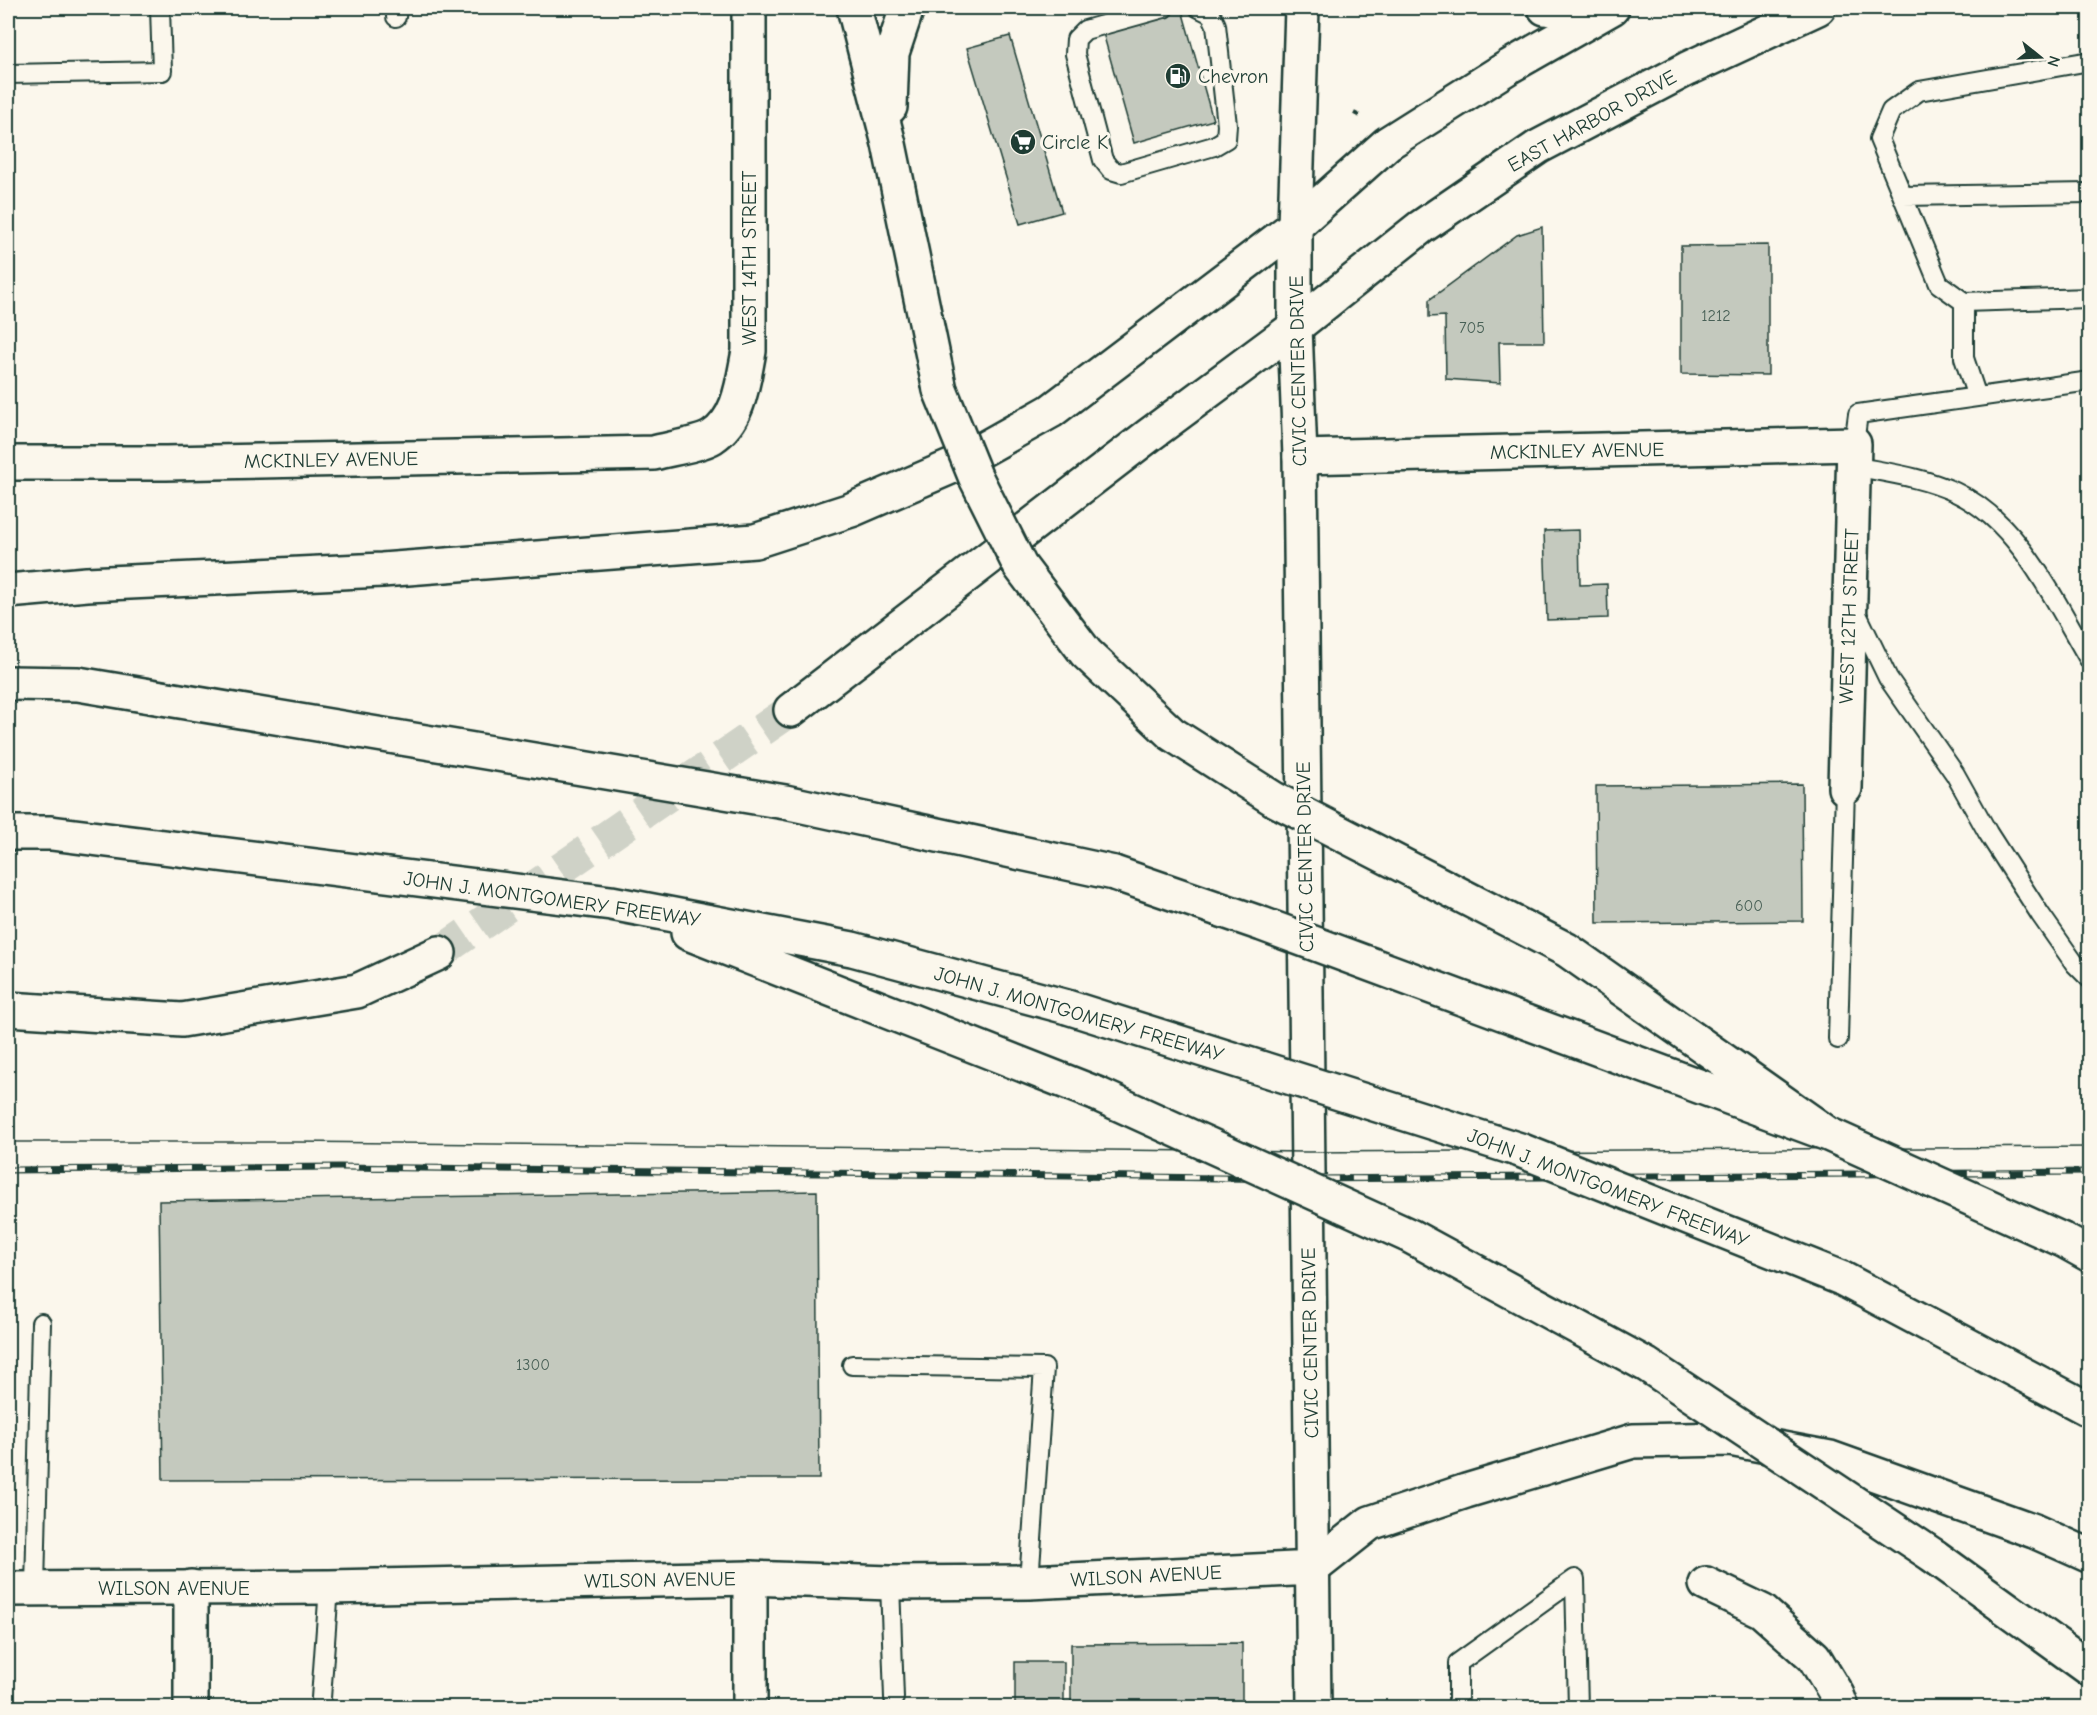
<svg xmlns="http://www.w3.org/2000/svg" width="2097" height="1715" viewBox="0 0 2097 1715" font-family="'Comic Neue',sans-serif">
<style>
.building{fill:#c4c9be;stroke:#1f3d34;stroke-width:1.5}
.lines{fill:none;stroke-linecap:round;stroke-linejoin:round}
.highway-tunnel{stroke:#cfd2c7;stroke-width:33;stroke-dasharray:33 16;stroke-linecap:butt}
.lane-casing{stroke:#1f3d34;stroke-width:22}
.street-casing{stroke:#1f3d34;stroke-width:38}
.secondary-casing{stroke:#1f3d34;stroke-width:38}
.highway-casing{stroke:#1f3d34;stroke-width:38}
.path{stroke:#1f3d34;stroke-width:4;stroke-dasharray:6 4.5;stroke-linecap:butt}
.lane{stroke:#fbf7ec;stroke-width:18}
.street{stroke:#fbf7ec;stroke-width:33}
.secondary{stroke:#fbf7ec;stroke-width:33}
.highway{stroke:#fbf7ec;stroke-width:33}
.tram{stroke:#1f3d34;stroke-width:1.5}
.rail-casing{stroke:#1f3d34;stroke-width:7}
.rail{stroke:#fbf7ec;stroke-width:4.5;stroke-dasharray:14;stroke-linecap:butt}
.highway-bridge-casing{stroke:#1f3d34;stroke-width:38;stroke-linecap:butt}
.highway-bridge{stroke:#fbf7ec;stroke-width:33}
.labels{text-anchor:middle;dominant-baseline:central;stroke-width:6;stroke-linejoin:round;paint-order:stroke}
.number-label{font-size:16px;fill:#486056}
.poi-label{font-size:20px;fill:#1f3d34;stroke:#fbf7ec;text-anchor:start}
.street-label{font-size:20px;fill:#1f3d34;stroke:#fbf7ec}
</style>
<rect width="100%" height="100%" fill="#fbf7ec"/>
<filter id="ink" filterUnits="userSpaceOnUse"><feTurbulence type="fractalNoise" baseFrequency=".0167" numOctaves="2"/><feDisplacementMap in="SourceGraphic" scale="12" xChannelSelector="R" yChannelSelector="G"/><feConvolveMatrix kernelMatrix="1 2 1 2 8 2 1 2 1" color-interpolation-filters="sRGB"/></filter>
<g filter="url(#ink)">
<path class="building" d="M1182 10 1213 120 1134 143 1103 33Z
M1010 36 1062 212 1020 224 967 48Z
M1542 227 1544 342H1499L1500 383 1446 379 1445 316 1429 317V300L1517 235Z
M1768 245V375L1681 374V246Z
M1579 530 1580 585 1607 584 1608 618 1547 620 1544 531Z
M1802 784 1803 921 1597 923 1596 786Z
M817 1191 819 1479 163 1480 159 1201Z
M1242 1643V1708H1071V1644Z
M1015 1662H1064V1708H1015Z"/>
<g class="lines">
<path class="highway-tunnel" d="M439 953 791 710"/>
<g class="lane-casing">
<path id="lane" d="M1164 8 1085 30 1076 39 1075 54 1103 160 1111 170 1121 173 1214 146 1226 139 1227 125 1216 25 1211 14 1199 8
M396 17 397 8
M2090 61 1919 91 1891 111 1879 139 1939 284 1964 302 2090 298
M8 74 162 71 160 8
M1903 196 2090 193
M1964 302V358L1977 397
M1854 444 1858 414 2090 381
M1853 466C1888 473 1922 477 1955 492 2020 522 2055 602 2090 661
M1855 610 1888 678 1955 774 1988 833 2040 914 2075 964 2090 979
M1838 1039 1845 788
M852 1365 1044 1368 1029 1582
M890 1583 894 1698
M35 1589 41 1323
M321 1698 329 1587
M1458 1708V1663L1575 1579 1578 1708"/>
</g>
<g class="street-casing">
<path id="street" d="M1300 457 1854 444 1845 788
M750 1578V1708
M1706 1584 1762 1611 1814 1657 1837 1695 1842 1708
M191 1587V1708"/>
</g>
<g class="secondary-casing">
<path id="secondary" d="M1302 8 1295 226V327L1300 457 1314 1708
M8 463H166L654 453C668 449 701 444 712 437 740 419 743 381 749 351V8
M8 1589 329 1587 750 1578 890 1583 1029 1582 1313 1568"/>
</g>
<g class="highway-casing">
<path id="highway" d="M854 8 889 144 940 390
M1545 8 1600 14
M890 107 892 53 907 8
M8 591 87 584 382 570 755 541 851 510 953 466 1051 411 1295 226 1388 143 1510 66 1612 8
M8 683 78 684 785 802 1114 873
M791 710 1148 436 1295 327 1421 227 1538 147 1687 69 1818 8
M8 833H51L611 903 852 949 1067 1007
M688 933 1097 1094
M8 1009 182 1020 357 991 439 953
M2063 1240 2090 1255
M1841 1278 2090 1410
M1934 1556 2090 1669
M1313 1568 1370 1523 1466 1491 1633 1441 1730 1439 1830 1458 2034 1531 2090 1556"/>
</g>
<path class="path" d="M1354 113 1362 117"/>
<use href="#lane" class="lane"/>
<use href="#street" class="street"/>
<use href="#secondary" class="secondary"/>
<use href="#highway" class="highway"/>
<path class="tram" d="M8 1142H296L1308 1152 2090 1147"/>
<g class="rail-casing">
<path id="rail" d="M8 1170 340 1167 1309 1179 2090 1172"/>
</g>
<use href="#rail" class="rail"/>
<g class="highway-bridge-casing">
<path id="highway-bridge" d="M940 390 975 476 1020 566 1086 653 1172 734 1274 799 1567 950 1828 1134
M1114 873 1262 924 1828 1134 2063 1240
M1067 1007 1520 1150 1841 1278
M1097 1094 1410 1236 1647 1365 1934 1556"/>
</g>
<use href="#highway-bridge" class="highway-bridge"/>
</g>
</g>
<defs>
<g id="fuel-disc" transform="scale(1.35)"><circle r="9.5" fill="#1f3d34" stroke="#fbf7ec"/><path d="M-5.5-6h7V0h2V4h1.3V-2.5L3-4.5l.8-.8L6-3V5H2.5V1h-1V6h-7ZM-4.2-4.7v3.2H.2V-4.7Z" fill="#fff"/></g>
<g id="supermarket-disc" transform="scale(1.35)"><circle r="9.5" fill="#1f3d34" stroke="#fbf7ec"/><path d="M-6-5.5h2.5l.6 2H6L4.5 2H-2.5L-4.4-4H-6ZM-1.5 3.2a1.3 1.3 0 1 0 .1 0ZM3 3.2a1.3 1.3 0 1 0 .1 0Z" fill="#fff"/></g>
</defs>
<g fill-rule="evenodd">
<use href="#fuel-disc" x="1178" y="76"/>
<use href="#supermarket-disc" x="1023" y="142"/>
</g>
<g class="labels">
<g class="number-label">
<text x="1716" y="316">1212</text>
<text x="1472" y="328">705</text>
<text x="1749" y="906">600</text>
<text x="533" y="1365">1300</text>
</g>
<g class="poi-label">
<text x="1198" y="76">Chevron</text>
<text x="1042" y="142">Circle K</text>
</g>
<g class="street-label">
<text transform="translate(1592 121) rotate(-29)">EAST HARBOR DRIVE</text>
<text transform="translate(749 258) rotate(-90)">WEST 14TH STREET</text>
<text transform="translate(1298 371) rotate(-91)">CIVIC CENTER DRIVE</text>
<text transform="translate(1577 451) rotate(-1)">MCKINLEY AVENUE</text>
<text transform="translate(331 460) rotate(-1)">MCKINLEY AVENUE</text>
<text transform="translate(1849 616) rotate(-88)">WEST 12TH STREET</text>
<text transform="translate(1305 857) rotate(-91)">CIVIC CENTER DRIVE</text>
<text transform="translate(552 899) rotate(8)">JOHN J. MONTGOMERY FREEWAY</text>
<text transform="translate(1079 1014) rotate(16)">JOHN J. MONTGOMERY FREEWAY</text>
<text transform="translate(1608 1188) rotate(21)">JOHN J. MONTGOMERY FREEWAY</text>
<text transform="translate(1310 1343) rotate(-91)">CIVIC CENTER DRIVE</text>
<text transform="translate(1146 1576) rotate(-3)">WILSON AVENUE</text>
<text transform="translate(660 1580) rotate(-1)">WILSON AVENUE</text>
<text x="174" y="1588">WILSON AVENUE</text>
</g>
</g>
<rect width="2097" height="1715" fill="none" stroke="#fbf7ec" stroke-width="30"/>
<rect x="15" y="15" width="2067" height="1685" fill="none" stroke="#1f3d34" stroke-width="2" filter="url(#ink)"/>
<g transform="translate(2040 57) rotate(108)" stroke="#fbf7ec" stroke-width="4.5" paint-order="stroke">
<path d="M0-4.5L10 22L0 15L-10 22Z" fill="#1f3d34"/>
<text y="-9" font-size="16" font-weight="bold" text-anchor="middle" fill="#1f3d34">N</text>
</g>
</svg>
